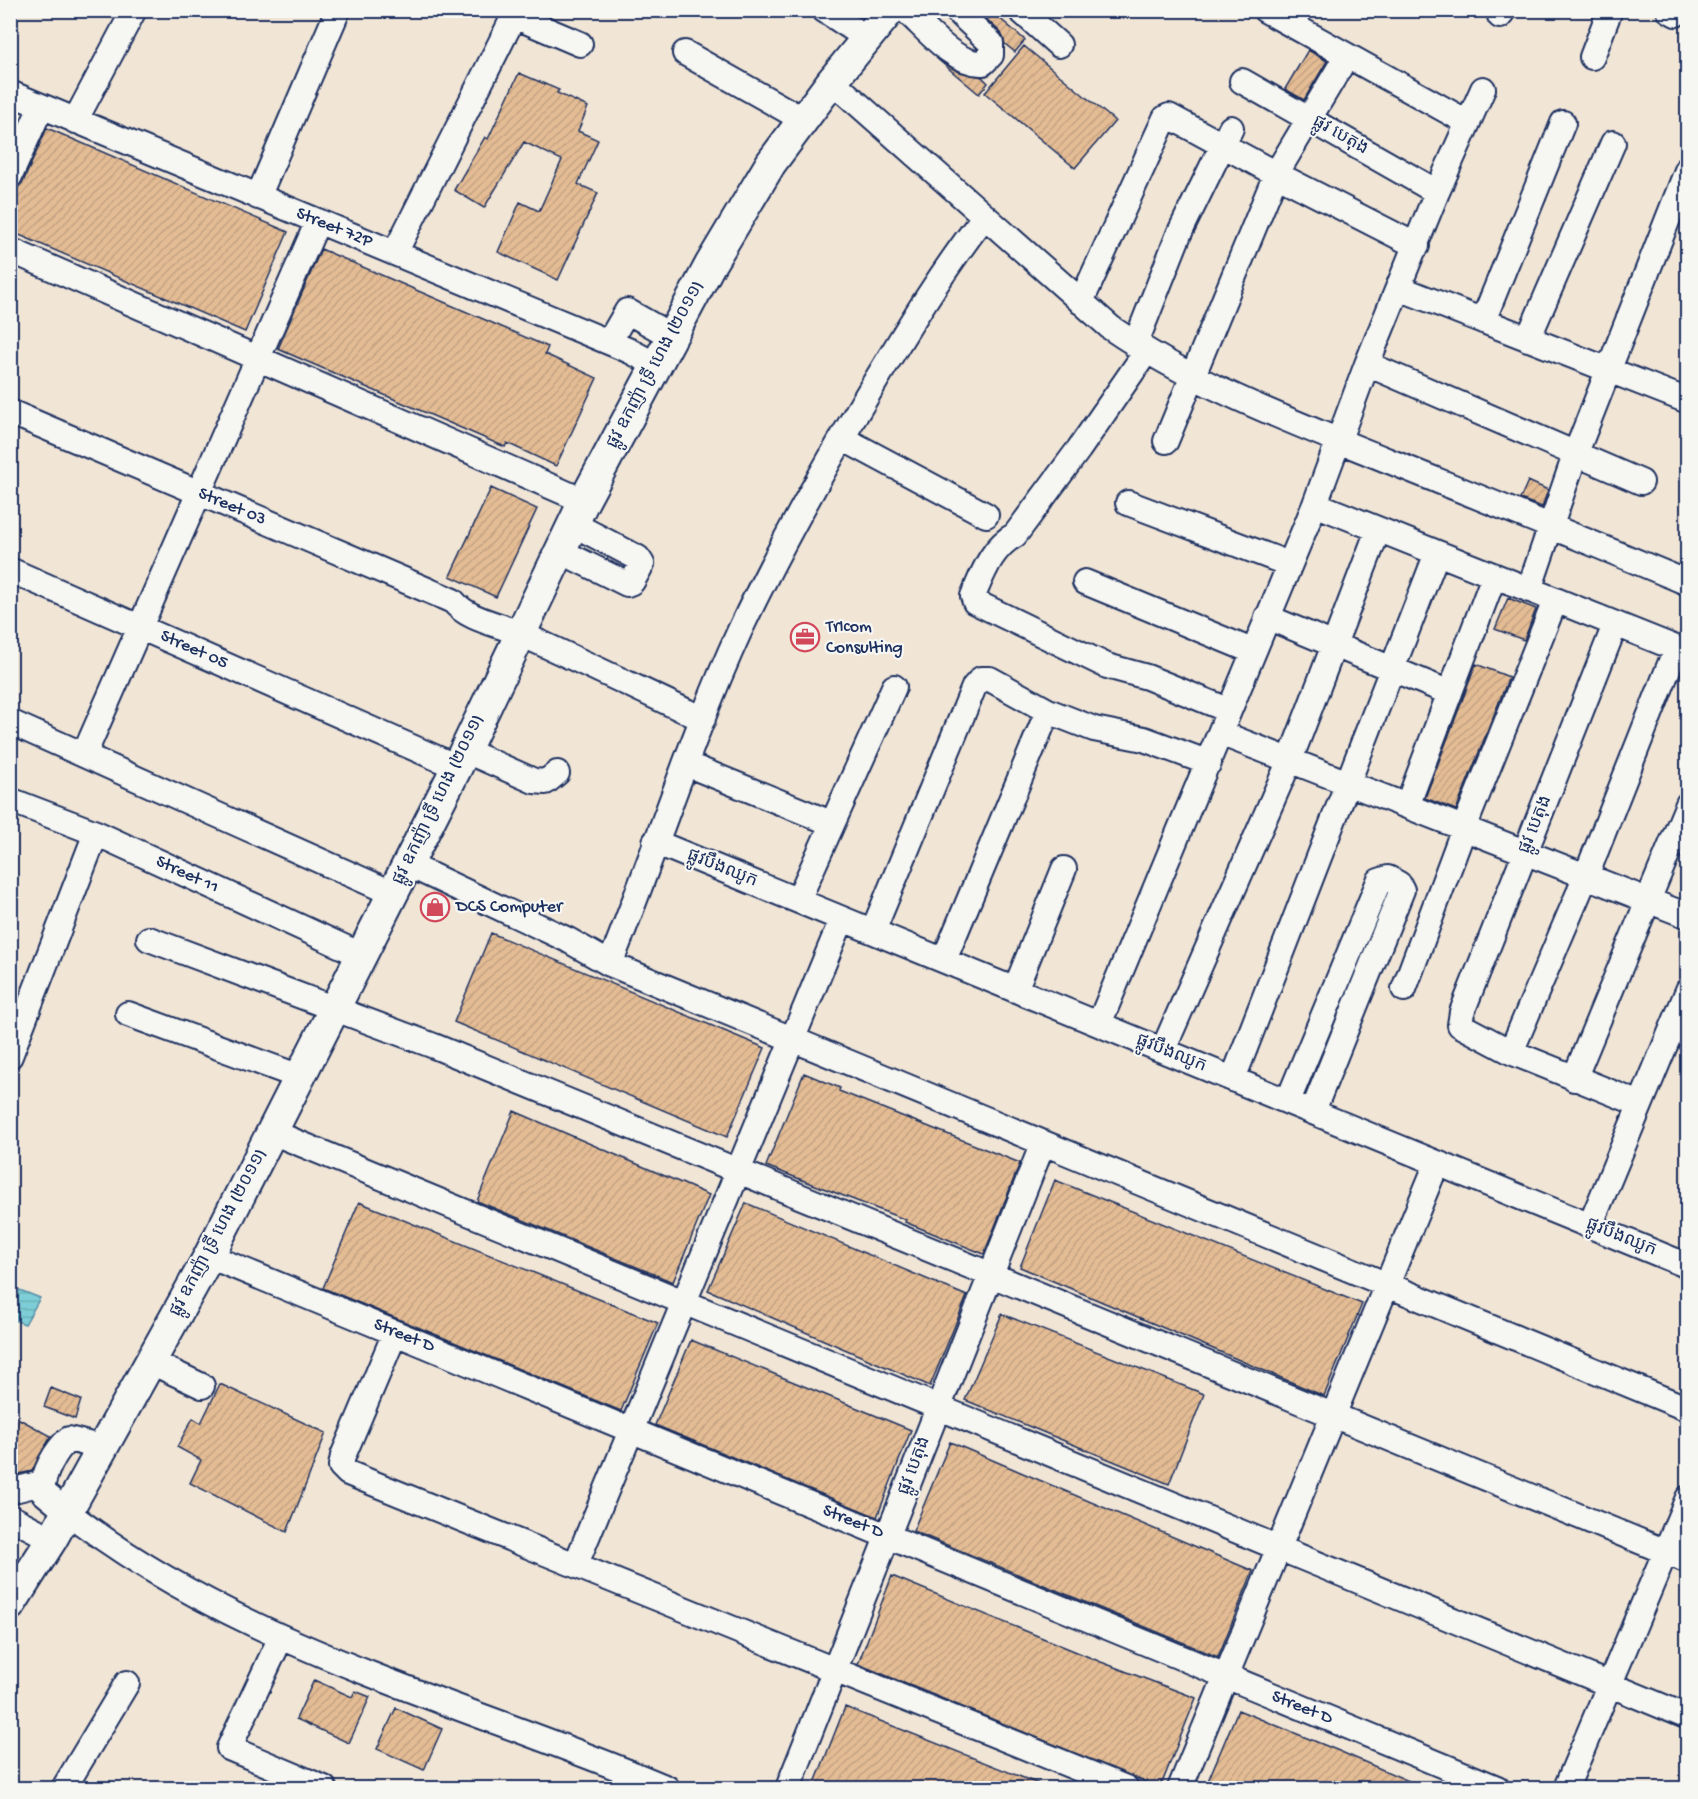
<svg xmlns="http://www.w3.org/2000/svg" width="1698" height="1799" viewBox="0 0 1698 1799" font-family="'Gochi Hand','Noto Sans Khmer',sans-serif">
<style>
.water{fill:url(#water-rules);stroke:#568ea6;stroke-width:1.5}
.building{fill:url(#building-hatch);stroke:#1b2f5e;stroke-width:1.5}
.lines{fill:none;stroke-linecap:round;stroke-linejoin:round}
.minor-casing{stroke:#1b2f5e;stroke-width:28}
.major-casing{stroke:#1b2f5e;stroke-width:34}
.minor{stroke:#f6f6f2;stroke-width:24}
.major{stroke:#f6f6f2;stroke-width:30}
.labels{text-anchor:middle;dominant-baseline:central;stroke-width:4.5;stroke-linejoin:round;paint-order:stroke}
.street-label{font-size:18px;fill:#1b2f5e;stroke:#f6f6f2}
.poi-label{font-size:18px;fill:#1b2f5e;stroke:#f6f6f2;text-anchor:start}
</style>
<defs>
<pattern id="water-rules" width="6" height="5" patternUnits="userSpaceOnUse" patternTransform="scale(1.5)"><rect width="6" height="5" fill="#7dced6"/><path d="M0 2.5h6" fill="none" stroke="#6bb1ba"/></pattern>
<pattern id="building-hatch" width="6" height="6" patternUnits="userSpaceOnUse" patternTransform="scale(1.5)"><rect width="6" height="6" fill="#e4bc94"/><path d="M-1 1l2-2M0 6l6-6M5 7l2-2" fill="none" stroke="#c3a282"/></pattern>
</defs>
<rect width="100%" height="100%" fill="#f1e5d6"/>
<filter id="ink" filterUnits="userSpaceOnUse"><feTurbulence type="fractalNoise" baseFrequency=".0167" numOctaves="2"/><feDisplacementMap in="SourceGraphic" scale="12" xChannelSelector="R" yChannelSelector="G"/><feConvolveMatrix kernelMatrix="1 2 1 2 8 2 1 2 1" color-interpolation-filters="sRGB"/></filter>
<g filter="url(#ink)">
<path class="water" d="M12 1287 40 1298 25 1324 11 1319Z"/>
<path class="building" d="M977 10H990L1025 40 1015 52 1005 44 1001 33Z
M1024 46 1115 121 1075 168 985 93Z
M1308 50 1327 61 1304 100 1285 89Z
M936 58 957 71 982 77 988 83 979 94Z
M519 73 559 90 557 93 588 107 578 131 598 140 578 184 598 193 558 280 498 252 520 202 539 211 562 160 524 142 484 208 454 190 485 137 488 139Z
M47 128 288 232 245 332 10 231V201L16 189 23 182Z
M321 249 548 347 545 354 597 378 556 466 507 443 505 447 278 349Z
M1528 481 1548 490 1542 507 1520 499Z
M491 488 537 509 496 597 450 576Z
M1508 598 1536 609 1524 640 1495 629Z
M1476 664 1509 677 1456 810 1425 798Z
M491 933 765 1048 727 1137 454 1022Z
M804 1073 840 1088 839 1091 1020 1163 984 1254 905 1222 906 1220 766 1166Z
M514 1111 709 1195 673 1282 477 1201Z
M1055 1180 1362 1304 1324 1396 1020 1267Z
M359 1202 658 1323 621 1411 323 1288Z
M746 1203 967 1296 930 1386 708 1290Z
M1002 1314 1204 1394 1169 1484 965 1400Z
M691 1340 911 1430 877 1517 655 1425Z
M220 1384 326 1433 287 1532 190 1483 201 1460 177 1447 193 1418 201 1423Z
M51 1388 81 1400 75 1419 44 1407Z
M10 1414 51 1436 32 1471 10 1476Z
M950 1442 1253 1571 1218 1657 913 1531Z
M892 1576 1101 1662 1196 1698 1160 1788 858 1664Z
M314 1680 352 1697 355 1691 370 1697 349 1743 296 1719Z
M845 1707 1049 1788H813Z
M396 1708 442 1729 424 1770 377 1749Z
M1238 1710 1339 1751 1425 1788H1205Z"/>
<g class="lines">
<g class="minor-casing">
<path id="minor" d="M824 10 867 38
M905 10C926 28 954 65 983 63L991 55V43L956 10
M1020 10 1059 45
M1265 10 1467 122
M1669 10 1676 14 1680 10
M514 16 580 44
M1500 16 1503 10
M685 53 802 119
M1592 57 1610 10
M832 81 1111 328C1196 386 1293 422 1389 461 1488 501 1588 541 1688 583
M1242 81 1437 192
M10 93 630 351 656 365
M75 121 134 10
M10 176 41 107
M258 197 338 10
M10 250 584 501
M395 253 517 10
M1399 288 1688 401
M1081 302 1165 118 1169 116 1276 174 1346 57
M1483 321 1563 123
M1528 339 1613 143
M609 342 627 311 671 336
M1135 345 1179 234 1231 128
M1146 352 1079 449 1015 535C992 547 983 573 973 596L975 602 1107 666 1147 677 1228 710
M1367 364 1641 482
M10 412 453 601C469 621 501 624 523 635 583 662 643 691 703 719
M842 438 986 515
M1166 441 1276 174 1417 246
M1128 503 1289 564
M1315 504 1688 653
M560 551 627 584 632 582 642 564 638 558 573 524
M10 570 457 767
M1085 582 1252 651
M1529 590 1575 455 1688 168
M1267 617 1450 693
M1615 625 1462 1012 1460 1025 1511 1052 1640 1104
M10 722 392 893
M1220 733 1688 916
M464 750 534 781 546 782 557 773
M84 755 318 221
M686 764 831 823
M10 800 96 833 361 955
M1407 806 1494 576
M655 842 1688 1266
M407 864 568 940 610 964 1688 1409
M798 900 894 687
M873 931 974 687 981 679H990L1048 711 1094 729 1144 739 1209 763
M149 939 434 1046 1688 1561
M944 960 1048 711
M610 964C655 853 690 739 740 630 779 547 825 466 872 387 907 329 942 271 984 217
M1404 989 1464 828 1555 601
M1015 990 1064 869
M128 1014 300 1077
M1099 1024 1315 504 1367 364 1437 192 1483 89
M1163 1050 1290 760 1378 530
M1511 1052 1586 876 1676 649
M10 1056 96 833
M1233 1079 1437 553
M1574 1079 1688 804
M1288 1101 1379 881 1388 878 1399 884 1402 890 1313 1111
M272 1132 1688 1717
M1590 1226 1688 990
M209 1256 1497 1788
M395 1333 343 1456 341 1466 348 1473 1126 1788
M151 1362 202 1386
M103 1448 69 1439C56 1449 41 1476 43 1492 218 1642 458 1699 667 1788
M10 1491 42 1483
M10 1517 52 1539
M576 1564 842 919
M281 1637 229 1748 324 1788
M64 1788 127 1683
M788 1788 1043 1143
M1180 1788 1437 1163
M1566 1788 1688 1498"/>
</g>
<g class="major-casing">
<path id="major" d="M10 1605 52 1539 209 1256 457 767 584 501 710 265 771 163 832 81 890 10"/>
</g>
<use href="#minor" class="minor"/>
<use href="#major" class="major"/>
</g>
</g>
<defs>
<g id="office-ring" transform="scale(1.5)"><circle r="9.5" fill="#f6f6f2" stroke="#d1495b" stroke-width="1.5"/><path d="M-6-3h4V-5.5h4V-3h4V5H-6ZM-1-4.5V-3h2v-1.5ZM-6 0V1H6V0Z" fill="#d1495b"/></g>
<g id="shop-ring" transform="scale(1.5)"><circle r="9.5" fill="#f6f6f2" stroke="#d1495b" stroke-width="1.5"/><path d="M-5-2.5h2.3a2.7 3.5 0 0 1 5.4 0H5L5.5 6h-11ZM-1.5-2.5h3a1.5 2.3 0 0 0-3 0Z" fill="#d1495b"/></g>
</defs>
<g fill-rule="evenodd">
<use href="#office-ring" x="805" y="637"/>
<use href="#shop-ring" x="435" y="907"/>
</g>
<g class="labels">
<g class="street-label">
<text transform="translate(1340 136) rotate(30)">ផ្លូវ បេតុង</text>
<text transform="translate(334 228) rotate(22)">Street 72P</text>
<text transform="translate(656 365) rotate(-62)">ផ្លូវ ឧកញ៉ា ទ្រី ហេង (២០១១)</text>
<text transform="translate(232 507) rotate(23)">Street 03</text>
<text transform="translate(194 650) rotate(24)">Street 05</text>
<text transform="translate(439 800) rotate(-64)">ផ្លូវ ឧកញ៉ា ទ្រី ហេង (២០១១)</text>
<text transform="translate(1536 825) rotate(-68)">ផ្លូវ បេតុង</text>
<text transform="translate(722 869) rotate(22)">ផ្លូវបឹងឈូក</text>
<text transform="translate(187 875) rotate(25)">Street 11</text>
<text transform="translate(1171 1054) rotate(22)">ផ្លូវបឹងឈូក</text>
<text transform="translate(219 1233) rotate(-62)">ផ្លូវ ឧកញ៉ា ទ្រី ហេង (២០១១)</text>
<text transform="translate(1621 1238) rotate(22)">ផ្លូវបឹងឈូក</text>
<text transform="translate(404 1336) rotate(22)">Street D</text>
<text transform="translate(915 1466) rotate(-69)">ផ្លូវ បេតុង</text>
<text transform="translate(853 1522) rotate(22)">Street D</text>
<text transform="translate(1302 1708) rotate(22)">Street D</text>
</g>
<g class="poi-label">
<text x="826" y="627">TrIcom<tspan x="826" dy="21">Consulting</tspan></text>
<text x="456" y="907">DCS Computer</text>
</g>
</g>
<rect width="1698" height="1799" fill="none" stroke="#f6f6f2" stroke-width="36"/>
<rect x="18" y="18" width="1662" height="1763" fill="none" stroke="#1b2f5e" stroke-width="2" filter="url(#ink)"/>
</svg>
